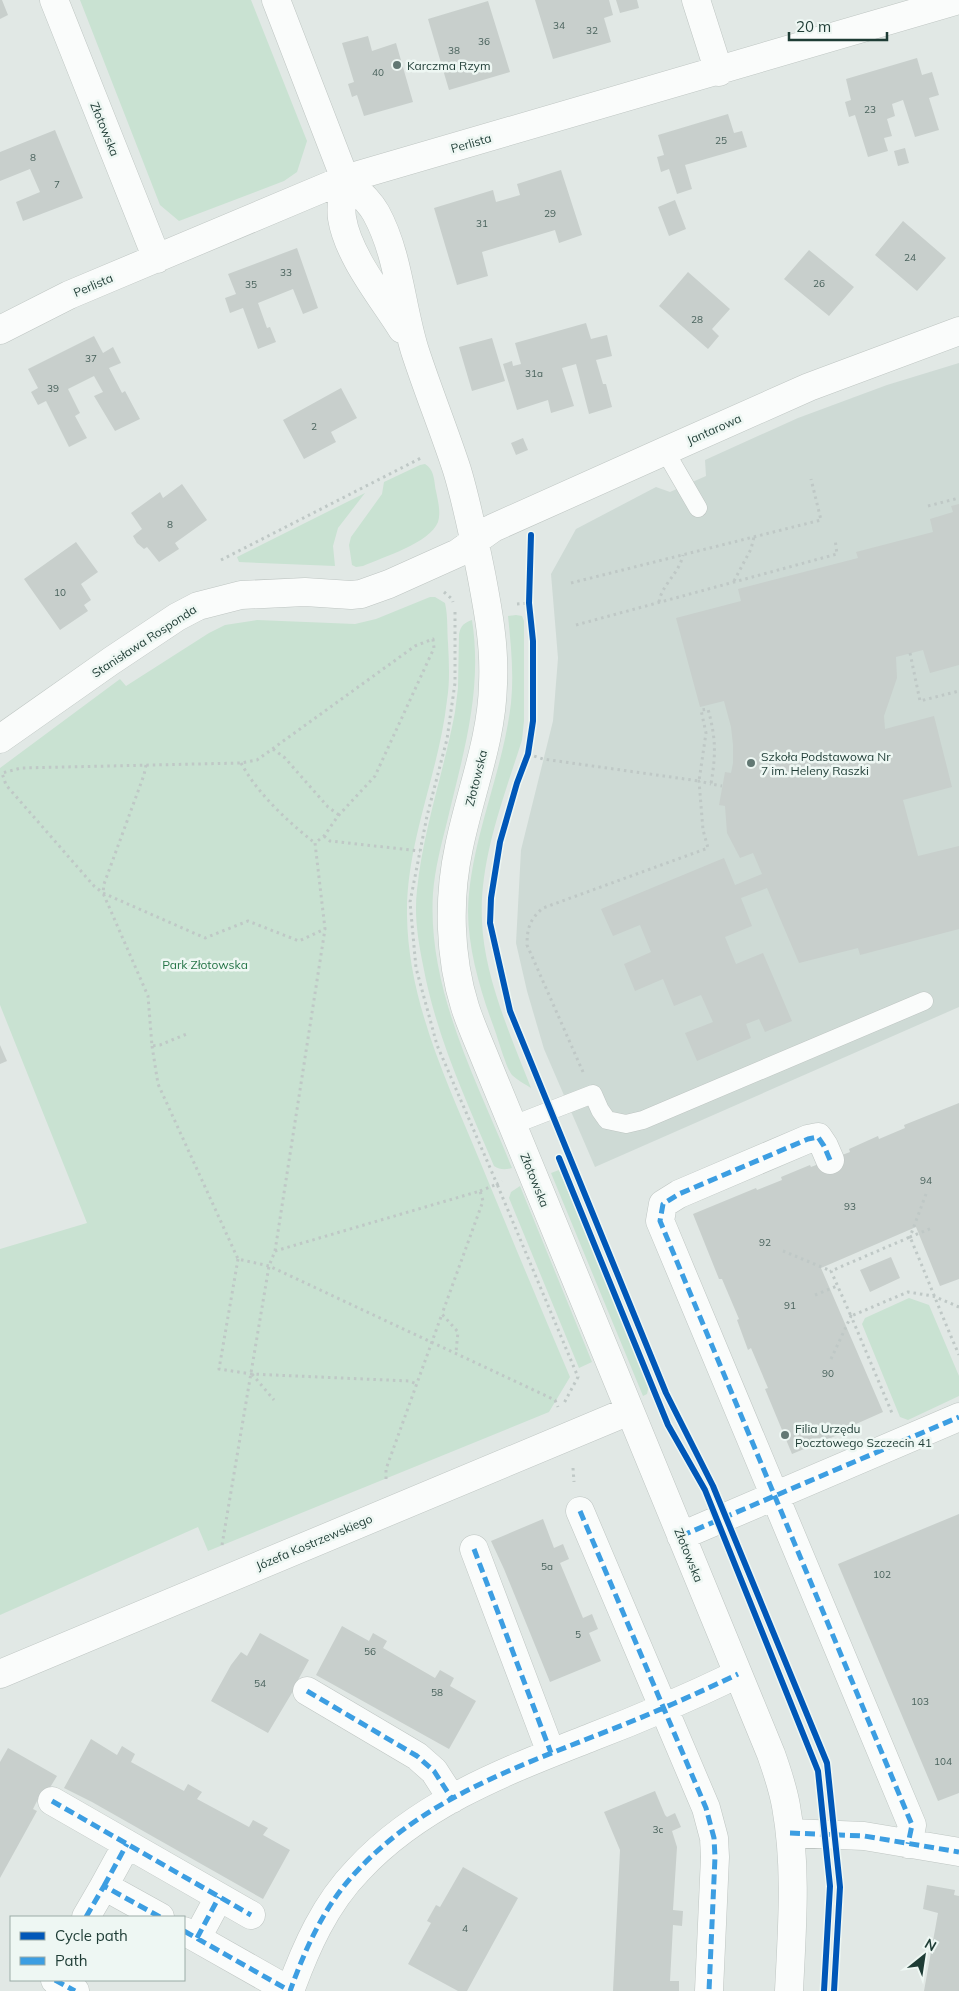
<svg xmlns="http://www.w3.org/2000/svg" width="959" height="1991" viewBox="0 0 959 1991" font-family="Mulish,sans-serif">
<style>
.built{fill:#cedad5}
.green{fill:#c9e2d2}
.building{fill:#c8cfcc}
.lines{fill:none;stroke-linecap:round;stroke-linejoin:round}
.service-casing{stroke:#bec5c2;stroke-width:19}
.minor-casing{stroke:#bec5c2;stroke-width:29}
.path{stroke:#bfc8c6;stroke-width:3;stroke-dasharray:2.5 4;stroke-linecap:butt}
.service{stroke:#fafcfb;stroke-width:18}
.minor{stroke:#fafcfb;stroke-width:28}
.quiet{stroke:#3c9ee2;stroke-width:5;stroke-dasharray:10 5;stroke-linecap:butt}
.cycleway-casing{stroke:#eef7f3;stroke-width:9}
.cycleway{stroke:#0057b8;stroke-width:6}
.poi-dot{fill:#627873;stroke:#eef7f3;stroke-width:2}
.labels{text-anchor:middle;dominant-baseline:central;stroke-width:5;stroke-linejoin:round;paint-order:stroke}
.number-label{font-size:10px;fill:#49625c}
.poi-label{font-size:12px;fill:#1e3c35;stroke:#eef7f3;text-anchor:start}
.street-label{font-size:12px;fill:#1e3c35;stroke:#eef7f3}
.park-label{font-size:12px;fill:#267548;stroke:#eef7f3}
</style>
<rect width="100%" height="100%" fill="#e1e8e5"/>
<path class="built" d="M959 363V1007L595 1167 544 1049 527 991 516 943 521 850 553 721 558 658 551 574 576 529 656 487 670 492 706 476 705 460 798 418 887 385Z"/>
<path class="green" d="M80 0H251L307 141 297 172 284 181 179 221 160 205Z
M425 464C435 470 434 482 436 491 438 501 441 512 438 522 430 543 383 557 363 566L356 567 352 565 349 545 351 537 382 494 384 482 420 465Z
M365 493 338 528 333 546 335 566 239 562 237 557Z
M430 597H435L445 603C448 616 447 630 448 643 449 662 450 682 447 700 439 773 406 842 407 915 408 1001 447 1082 479 1159 509 1232 539 1304 570 1377L549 1412 208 1551 198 1527 0 1615V1249L87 1223 0 1005V768L120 679 126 686 209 633 225 625 257 620 355 624 376 619Z
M516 615 522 616 524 621V721L522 740C504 797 479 860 482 921 484 977 511 1036 531 1088 525 1084 517 1080 512 1075 506 1068 497 1035 493 1025 480 990 468 948 468 911 470 840 503 773 511 703 514 674 511 645 508 616Z
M472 620C483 691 463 754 447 822 441 845 435 869 433 893 427 990 477 1081 512 1168 505 1170 500 1170 494 1166 466 1100 436 1036 423 965 418 940 414 916 417 890 423 830 444 771 455 712L458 688 459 634C461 625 464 623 472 620Z
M559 1170 649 1385 647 1394 643 1396 551 1173Z
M520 1186 592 1362 579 1368 509 1198 511 1192Z
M909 1298 929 1305 959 1376V1396L908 1420 900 1417 862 1324 865 1318Z"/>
<path class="building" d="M0 0H2L8 15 0 19Z
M535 0H609L613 15 604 18 611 42 553 59Z
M616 0H637L639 8 620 13Z
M488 1 510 72 449 90 428 19Z
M368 36 372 51 396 43 413 102 364 116 357 95 352 97 348 84 354 82 342 43Z
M917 58 922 75 932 72 939 95 929 98 939 130 915 137 903 100 892 104 895 116 887 119 892 136 884 138 888 151 868 157 855 115 849 117 845 102 851 100 846 79Z
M728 114 734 133 742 131 747 147 685 165 692 189 677 194 669 169 661 172 657 157 664 155 658 135Z
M55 130 83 198 23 221 16 202 40 192 30 169 0 181V152Z
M905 148 909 163 898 166 894 151Z
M561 170 582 235 559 243 555 230 482 252 488 276 457 285 434 208 493 190 496 202 510 198 520 195 517 184Z
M675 200 686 229 669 236 658 207Z
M903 221 946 258 917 291 875 255Z
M297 248 318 308 303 314 293 289 258 303 267 328 270 327 276 342 258 349 243 308 230 313 225 298 236 294 228 274Z
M809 250 854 287 829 316 784 279Z
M688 272 730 309 712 329 719 336 708 349 659 306Z
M586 323 591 339 607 335 612 356 596 360 603 384H606L612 407 589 414 576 364 562 368 574 406 551 413 548 400 517 410 503 364 512 361 513 366 521 364 515 343Z
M94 336 103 353 113 347 121 363 109 368 122 393 125 391 140 419 115 431 94 396 103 392 94 376 68 389 80 413 75 416 87 438 69 447 46 401 38 405 31 392 38 388 28 369Z
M492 338 505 381 472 391 459 347Z
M341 388 357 418 331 432 336 442 304 459 283 420Z
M523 438 528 450 516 455 511 443Z
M182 484 207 520 175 543 179 549 159 562 147 547 144 549 137 543 133 536 142 529 131 513 160 492 163 498Z
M959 504V665L930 673 923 650 896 657 897 678 884 716 885 729 934 716 952 787 903 800 918 856 959 846V929L860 955 858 948 799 963 767 888 741 898 752 926 725 937 736 964 763 953 792 1021 765 1032 759 1019 746 1024 751 1038 697 1061 685 1033 713 1022 701 995 674 1006 663 979 635 991 624 964 651 952 640 925 613 936 601 909 724 858 735 885 762 874 753 853 740 858 727 833 725 806 719 805 725 772 731 773 733 763V745L731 727 724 701 700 707 676 618 741 601 738 589 858 558 856 552 933 532 930 519 953 512 951 506Z
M76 542 98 572 81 584 91 600 84 605 88 611 60 630 24 579Z
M0 1045 7 1061 0 1064Z
M959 1103V1279L940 1286 916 1227 821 1268 883 1412 856 1424 857 1427 792 1454 765 1389 768 1388 751 1348 748 1350 737 1320 739 1319 722 1279H719L693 1214 756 1188 757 1190 782 1180 781 1177 810 1165 811 1167 850 1152 849 1149 878 1136 879 1139 905 1128 904 1125Z
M891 1257 900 1278 870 1292 860 1270Z
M959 1514V1793L938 1801 838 1564Z
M543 1519 554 1548 563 1544 569 1559 560 1563 583 1618 592 1614 598 1629 589 1633 601 1661 550 1682 504 1569 491 1541Z
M342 1626 369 1641 373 1633 387 1641 383 1648 435 1678 440 1670 454 1678 450 1686 476 1701 449 1749 316 1675Z
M260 1633 309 1660 298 1680 299 1681 268 1733 211 1701 231 1665 241 1652 247 1656Z
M91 1739 117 1755 122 1746 135 1754 131 1762 184 1791 188 1784 202 1792 197 1799 249 1827 253 1820 268 1828 263 1835 290 1850 263 1899 92 1802 64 1788Z
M8 1748 57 1776 43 1799 39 1797 33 1809 37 1811 0 1878V1762Z
M655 1791 665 1815 667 1817 675 1813 681 1827 672 1831 677 1847 673 1910 683 1911 682 1926 673 1925 670 1981H679V1991H613L620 1850 604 1812Z
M463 1867 518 1898 467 1991H458L408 1964 431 1923 427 1921 436 1905 440 1907Z
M927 1885 955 1890 954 1895 959 1896V1991H924L938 1913 923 1909Z"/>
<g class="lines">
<g class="service-casing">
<path id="service" d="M665 451 698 508
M513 1125 593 1094 600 1110 607 1120 626 1124 643 1120 924 1001"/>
</g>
<g class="minor-casing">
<path id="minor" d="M54 0 157 259
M276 0 345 179C356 190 369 200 376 213 399 255 401 307 415 351 428 391 444 430 457 470 467 503 474 539 481 573 488 610 495 646 493 684 492 739 470 793 459 847 448 898 449 956 465 1007 471 1026 480 1045 487 1063L771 1754C777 1771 783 1789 786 1806 797 1867 792 1929 789 1991
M696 0 719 72
M345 179C343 192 340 205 342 218 348 256 382 297 402 329
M0 330 69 295 345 179 959 0
M0 739 111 661 177 617 198 606 241 595 305 592 351 595 361 594 389 584 458 553 493 528 665 451 809 387 959 331
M830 1160 824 1146 818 1137 808 1139 679 1194 663 1204 660 1221 912 1825 908 1844
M580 1511 706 1808 714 1838 715 1857 709 1991
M681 1536 959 1417
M474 1549 551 1753
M0 1674 629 1411
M307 1691 417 1756 434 1771 452 1799
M52 1801 251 1915
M790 1833 864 1836 959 1852
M104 1886 127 1844
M86 1917 104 1886 160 1917
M184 1931 290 1991C306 1947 325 1904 358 1870 421 1802 509 1770 592 1737 642 1718 690 1697 738 1674
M197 1938 219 1897
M55 1980 75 1991"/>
</g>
<path class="path" d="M928 506 959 498
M531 545 529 603 533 641V721L528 754 517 783 500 842 491 898 490 923 510 1011 541 1087
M221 560 421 458
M734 581 751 549 754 537
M571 583 821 520 811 479
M444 592 452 599 453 602
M659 602C662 584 679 574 683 555
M517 604 529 603
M455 612V683L447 739 427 816 410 902 416 968 437 1045 497 1184 502 1181
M576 625 837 554 835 539
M433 639 434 648 375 776 338 816 324 836 315 843 325 929 299 941 248 921 205 938 103 893 94 886 6 785 2 773 21 768 241 763 257 760 415 646Z
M910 653 920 701 959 691
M273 749 285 758 328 807 339 815
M528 754 543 759 699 781 706 733 701 710 708 709C716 739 716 753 711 784L722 786
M241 763C257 793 288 822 315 843
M146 765 144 775 104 884 103 893 148 996 152 1046 160 1045 189 1033
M324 836 330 841 420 851
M152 1046 158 1084 238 1259 269 1266 555 1400 558 1407
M583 1072 527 945C527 928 530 919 543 908L708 848 703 830 699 781 711 784
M561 1134 666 1393 714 1489
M480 1191 497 1184 578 1377 563 1405
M926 1194 910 1237 932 1228
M275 1251 325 929
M783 1251 831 1271
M238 1259 219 1369 251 1374 409 1381 417 1384
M815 1295 837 1286
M959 1307 933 1296 908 1292 851 1316 831 1271 910 1237C927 1277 942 1316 959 1355
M831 1359 851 1316 892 1413
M252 1374 274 1400
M573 1468 574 1482
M386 1479V1469L442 1314 458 1332 456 1352
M222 1545 269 1266 275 1251 480 1191 483 1201 442 1314
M737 1545 827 1763 831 1804
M834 1991 840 1887 838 1864"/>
<use href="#service" class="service"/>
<use href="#minor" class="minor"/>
<path class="quiet" d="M830 1160 824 1146 818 1137 808 1139 679 1194 663 1204 660 1221 912 1825 908 1844
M580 1511 706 1808 714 1838 715 1857 709 1991
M681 1536 959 1417
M474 1549 551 1753
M307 1691 417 1756 434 1771 452 1799
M52 1801 251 1915
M790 1833 864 1836 959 1852
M104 1886 127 1844
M86 1917 104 1886 160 1917
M184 1931 290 1991C306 1947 325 1904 358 1870 421 1802 509 1770 592 1737 642 1718 690 1697 738 1674
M197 1938 219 1897
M55 1980 75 1991"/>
<g class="cycleway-casing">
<path id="cycleway" d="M531 535 529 603 533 641V721L528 754 517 783 500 842 491 898 490 923 510 1011 666 1393 713 1486 827 1763 840 1887 834 1991
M559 1158 668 1425 705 1490 818 1771 830 1886 824 1991"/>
</g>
<use href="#cycleway" class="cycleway"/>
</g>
<g class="poi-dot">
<circle cx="397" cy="65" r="5"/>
<circle cx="751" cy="763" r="5"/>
<circle cx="785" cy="1435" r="5"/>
</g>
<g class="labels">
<g class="number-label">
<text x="559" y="25">34</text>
<text x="592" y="30">32</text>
<text x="484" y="41">36</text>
<text x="454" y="50">38</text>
<text x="378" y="72">40</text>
<text x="870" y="109">23</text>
<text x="721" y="140">25</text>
<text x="33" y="157">8</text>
<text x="57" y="184">7</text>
<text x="550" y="213">29</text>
<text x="482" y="223">31</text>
<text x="910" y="257">24</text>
<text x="286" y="272">33</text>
<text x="819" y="283">26</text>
<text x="251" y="284">35</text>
<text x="697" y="319">28</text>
<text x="91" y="358">37</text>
<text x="534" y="373">31a</text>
<text x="53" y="388">39</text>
<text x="314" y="426">2</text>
<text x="170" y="524">8</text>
<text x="60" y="592">10</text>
<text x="926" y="1180">94</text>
<text x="850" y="1206">93</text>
<text x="765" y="1242">92</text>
<text x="790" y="1305">91</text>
<text x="828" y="1373">90</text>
<text x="547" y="1566">5a</text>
<text x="882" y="1574">102</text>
<text x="578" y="1634">5</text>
<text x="370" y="1651">56</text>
<text x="260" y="1683">54</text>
<text x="437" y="1692">58</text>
<text x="920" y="1701">103</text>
<text x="943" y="1761">104</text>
<text x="658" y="1829">3c</text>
<text x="465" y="1928">4</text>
</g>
<g class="poi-label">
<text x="407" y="65">Karczma Rzym</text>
<text x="761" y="756">Szkoła Podstawowa Nr<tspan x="761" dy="14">7 im. Heleny Raszki</tspan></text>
<text x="795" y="1428">Filia Urzędu<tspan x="795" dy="14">Pocztowego Szczecin 41</tspan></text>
</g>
<g class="street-label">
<text transform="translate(105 129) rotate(68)">Złotowska</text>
<text transform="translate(471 143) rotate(-16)">Perlista</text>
<text transform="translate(93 285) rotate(-23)">Perlista</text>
<text transform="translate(714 429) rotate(-24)">Jantarowa</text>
<text transform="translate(144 641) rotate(-33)">Stanisława Rosponda</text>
<text transform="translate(476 778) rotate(-76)">Złotowska</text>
<text transform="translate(535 1180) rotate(68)">Złotowska</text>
<text transform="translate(314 1542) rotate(-23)">Józefa Kostrzewskiego</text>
<text transform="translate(689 1555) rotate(68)">Złotowska</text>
</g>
<g class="park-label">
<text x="205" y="964">Park Złotowska</text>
</g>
</g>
<rect x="10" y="1916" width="175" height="65" fill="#eef7f3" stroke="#9baca7"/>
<rect x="20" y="1932" width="25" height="8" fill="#0057b8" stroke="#9baca7"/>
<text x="55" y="1941" font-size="15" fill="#1e3c35">Cycle path</text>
<rect x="20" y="1957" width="25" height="8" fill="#3c9ee2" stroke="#9baca7"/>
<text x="55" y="1966" font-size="15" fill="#1e3c35">Path</text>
<g transform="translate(924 1956) rotate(30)" stroke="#eef7f3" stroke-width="4" paint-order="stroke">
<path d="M0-4L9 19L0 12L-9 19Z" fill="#1e3c35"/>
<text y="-8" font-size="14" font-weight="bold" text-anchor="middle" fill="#1e3c35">N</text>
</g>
<path d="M789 32v8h98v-8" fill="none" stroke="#1e3c35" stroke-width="2.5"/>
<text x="796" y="32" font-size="15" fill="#1e3c35" stroke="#eef7f3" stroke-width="4" paint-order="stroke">20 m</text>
</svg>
